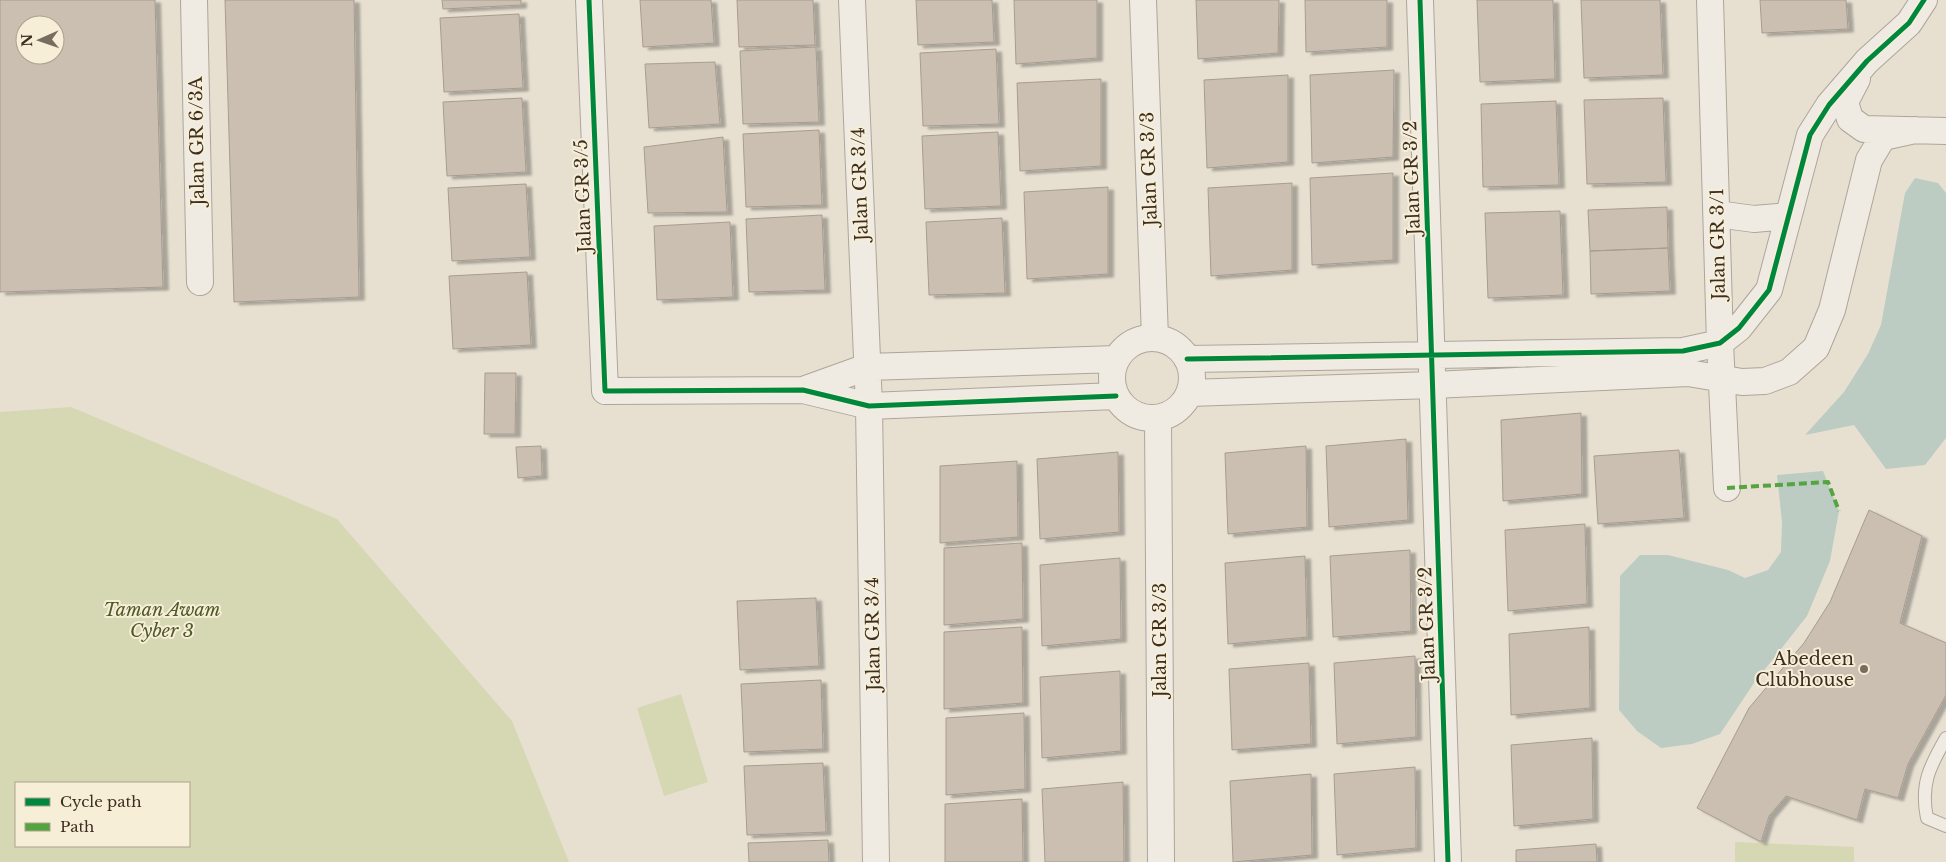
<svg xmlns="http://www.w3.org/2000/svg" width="1946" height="862" viewBox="0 0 1946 862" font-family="'Libre Baskerville',serif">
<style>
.green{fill:#d6d7b3;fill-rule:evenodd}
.water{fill:#bcccc2}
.building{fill:#cbbfb2;stroke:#a89c90;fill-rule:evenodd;filter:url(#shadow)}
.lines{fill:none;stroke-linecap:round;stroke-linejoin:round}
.lane-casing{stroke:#ada599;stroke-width:14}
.street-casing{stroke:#ada599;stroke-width:28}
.lane{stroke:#efebe3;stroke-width:12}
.street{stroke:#efebe3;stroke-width:26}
.quiet{stroke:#54a441;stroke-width:4;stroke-dasharray:8 4;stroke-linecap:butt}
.cycleway-casing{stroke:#f7eed8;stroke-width:8}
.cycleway{stroke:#00873e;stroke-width:5}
.poi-dot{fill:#786c5e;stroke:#f7eed8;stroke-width:2}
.labels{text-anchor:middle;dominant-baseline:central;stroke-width:4;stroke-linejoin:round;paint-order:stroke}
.street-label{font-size:18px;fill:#3d2e20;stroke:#f7eed8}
.park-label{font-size:18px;font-style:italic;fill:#4d5a26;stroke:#f7eed8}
.poi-label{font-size:18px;fill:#3d2e20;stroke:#f7eed8;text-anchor:end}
</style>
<defs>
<filter id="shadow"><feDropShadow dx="5.5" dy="3" stdDeviation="1" flood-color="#0004"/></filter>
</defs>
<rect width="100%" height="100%" fill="#e7e0d1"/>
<path class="green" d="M71 407 337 519 512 721 569 862H0V412ZM16 783H189V846H16Z
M681 694 708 782 664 796 637 708Z
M1735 842 1854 847V862H1735Z"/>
<path class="water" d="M1915 178 1938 183 1946 193V438L1925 465 1886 469 1854 425 1805 435 1844 392 1868 354 1881 325 1905 193Z
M1823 471 1839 511 1830 561 1807 616 1754 683 1720 734 1692 744 1661 748 1637 731 1619 710 1620 576 1640 555H1668L1728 570 1745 578 1768 570 1781 552 1782 522 1777 475Z"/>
<path class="building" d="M0 0H155L163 287 0 292ZM25 25H55V55H25Z
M225 0H354L359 297 234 302Z
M442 0H521V5L443 9Z
M640 0H711L714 43 643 47Z
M737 0H813L815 45 739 47Z
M916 0H992L994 42 918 45Z
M1014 0H1097V58L1016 64Z
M1196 0H1279L1278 53 1198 59Z
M1305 0H1387V47L1306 52Z
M1477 0H1553L1555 79 1480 82Z
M1581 0H1660L1663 75 1584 78Z
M1760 0H1846L1848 29 1762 33Z
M519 14 523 88 444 92 440 18Z
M816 47 819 122 743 124 740 51Z
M996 49 999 124 923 126 920 53Z
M715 62 720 124 649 128 645 64Z
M1394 70 1393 157 1312 163 1310 75Z
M1288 75V162L1207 168 1204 80Z
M1101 79V166L1020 171 1017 83Z
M522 98 526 172 447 176 443 102Z
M1663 98 1666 182 1587 184 1584 100Z
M1556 101 1559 185 1483 187 1481 104Z
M819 130 822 205 746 207 743 134Z
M998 132 1001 206 925 209 922 136Z
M723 137 727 212 648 213 644 147Z
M1393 173V260L1312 265 1310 178Z
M1292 183V270L1211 276 1208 188Z
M526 184 530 257 452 261 448 188Z
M1108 187V274L1027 279 1024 192Z
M1667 207 1668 248 1590 251 1588 210Z
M1560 211 1563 295 1488 298 1485 213Z
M822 215 825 290 749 292 746 219Z
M1002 218 1005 293 929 295 926 222Z
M730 222 733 297 657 300 654 226Z
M1668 248 1670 291 1591 294 1590 251Z
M527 272 531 345 453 349 449 276Z
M485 373H516L515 434H484Z
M1581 413 1582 494 1503 501 1501 420Z
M1406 439 1408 520 1329 527 1326 446Z
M541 446 542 476 518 478 516 447Z
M1306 446 1307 527 1228 534 1225 453Z
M1679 450 1684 518 1598 524 1594 456Z
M1118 452 1119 532 1040 539 1037 459Z
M1017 461 1018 537 940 543V466Z
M1869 510 1922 536 1900 623 1946 643V695L1908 764 1898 798 1865 789 1857 820 1786 796 1769 816 1761 842 1697 808 1749 708 1804 643 1830 602Z
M1585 524 1587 604 1508 611 1505 530Z
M1022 543 1023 619 944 625V548Z
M1410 550 1411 631 1333 637 1330 556Z
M1305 556 1307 637 1228 644 1225 563Z
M1120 558 1121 639 1042 646 1040 565Z
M816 598 819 666 740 670 737 601Z
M1022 627 1023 703 944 709V632Z
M1589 627 1590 708 1511 715 1509 634Z
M1415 656 1416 737 1337 744 1334 663Z
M1309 663 1311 744 1232 750 1229 669Z
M1120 671 1121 751 1042 758 1040 677Z
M821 680 823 749 744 752 741 684Z
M1024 713 1025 789 946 795V718Z
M1592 738 1593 819 1514 826 1511 745Z
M823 763 826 832 747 835 744 766Z
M1415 767 1416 848 1337 855 1334 774Z
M1311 774 1312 855 1233 862 1230 781Z
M1123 782 1124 862H1045L1042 789Z
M1022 799 1023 862H945V804Z
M828 840 829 862H749L748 843Z
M1596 844 1597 862H1516V850Z"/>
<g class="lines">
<g class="lane-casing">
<path id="lane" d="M1946 738C1930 766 1920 784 1927 818L1946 826"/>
</g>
<g class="street-casing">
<path id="street" d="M194 0 200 282
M589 0 605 391 803 390 869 406 1116 396
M852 0 869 406 876 862
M1143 0 1155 338
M1420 0 1448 862
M1710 0 1720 343 1727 488
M1857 79 1845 102 1850 119 1864 129 1946 131
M1717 214 1754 219 1788 216
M1112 378a40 40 0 1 1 80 0a40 40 0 1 1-80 0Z
M1187 359 1683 351 1720 343 1739 328 1769 290 1810 135 1829 105 1867 61 1909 23 1924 0
M803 390 867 367 1117 359
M1189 393 1433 385 1688 373 1742 382 1765 381 1789 372 1816 348 1832 310 1869 160 1883 137 1915 130
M1158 418 1161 862"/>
</g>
<use href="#lane" class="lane"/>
<use href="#street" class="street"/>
<path class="quiet" d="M1727 488 1828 482 1839 511"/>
<g class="cycleway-casing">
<path id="cycleway" d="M589 0 605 391 803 390 869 406 1116 396
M1420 0 1448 862
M1187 359 1683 351 1720 343 1739 328 1769 290 1810 135 1829 105 1867 61 1909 23 1924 0"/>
</g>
<use href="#cycleway" class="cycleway"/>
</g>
<circle class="poi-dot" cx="1864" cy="669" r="5"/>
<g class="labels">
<g class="street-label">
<text transform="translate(197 141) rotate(-91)">Jalan GR 6/3A</text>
<text transform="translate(1149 169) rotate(-92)">Jalan GR 3/3</text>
<text transform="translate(1412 178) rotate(-92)">Jalan GR 3/2</text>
<text transform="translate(860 184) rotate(-92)">Jalan GR 3/4</text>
<text transform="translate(583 196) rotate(-92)">Jalan GR 3/5</text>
<text transform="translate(1718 244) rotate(-91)">Jalan GR 3/1</text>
<text transform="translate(1427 624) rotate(-92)">Jalan GR 3/2</text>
<text transform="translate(873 634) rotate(-91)">Jalan GR 3/4</text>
<text transform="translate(1160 640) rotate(-90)">Jalan GR 3/3</text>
</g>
<g class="park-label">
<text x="162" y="610">Taman Awam<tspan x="162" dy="21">Cyber 3</tspan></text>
</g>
<g class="poi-label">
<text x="1854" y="659">Abedeen<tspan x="1854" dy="21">Clubhouse</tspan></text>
</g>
</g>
<rect x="15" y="782" width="175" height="65" fill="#f7eed8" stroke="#ada18e"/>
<rect x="25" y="798" width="25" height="8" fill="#00873e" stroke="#ada18e"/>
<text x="60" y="807" font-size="15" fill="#3d2e20">Cycle path</text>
<rect x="25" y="823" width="25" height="8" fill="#54a441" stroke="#ada18e"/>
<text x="60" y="832" font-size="15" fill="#3d2e20">Path</text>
<g transform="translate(40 40) rotate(268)"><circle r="24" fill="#f7eed8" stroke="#ada18e"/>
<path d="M0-4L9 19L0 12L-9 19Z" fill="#786c5e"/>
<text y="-8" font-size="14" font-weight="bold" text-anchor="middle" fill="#3d2e20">N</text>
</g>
</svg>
